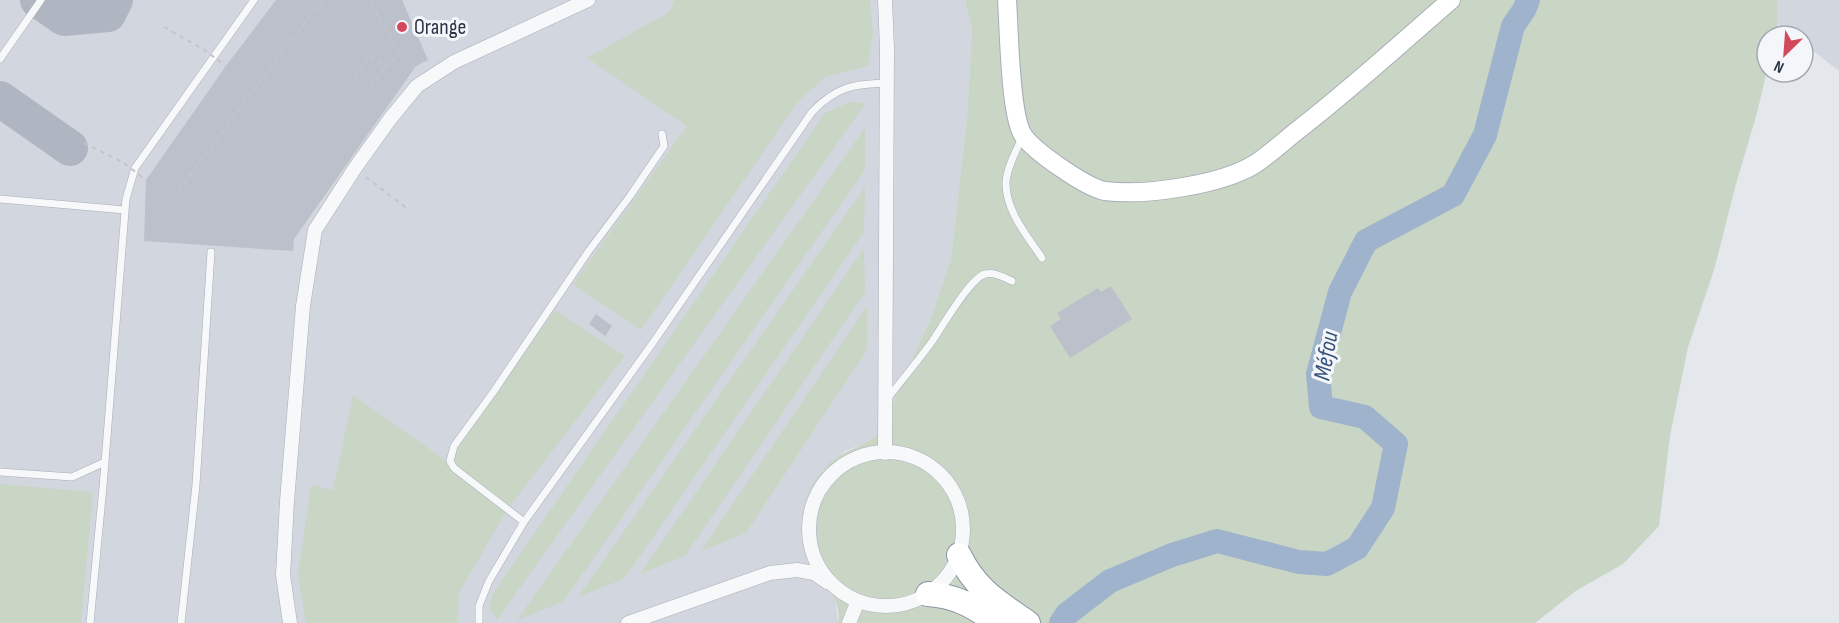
<svg xmlns="http://www.w3.org/2000/svg" width="1839" height="623" viewBox="0 0 1839 623" font-family="'Sofia Sans Condensed',sans-serif">
<style>
.built{fill:#d2d6de}
.green{fill:#c9d6c5}
.lines{fill:none;stroke-linecap:round;stroke-linejoin:round}
.river{stroke:#9fb4cc;stroke-width:24}
.taxiway{stroke:#b0b6c1;stroke-width:36}
.building{fill:#bbc0ca}
.service-casing{stroke:#a9aeb7;stroke-width:8}
.minor-casing{stroke:#a9aeb7;stroke-width:15}
.secondary-casing{stroke:#a9aeb7;stroke-width:20}
.motorway-casing{stroke:#8b94a3;stroke-width:26}
.path{stroke:#c2c5cb;stroke-width:2;stroke-dasharray:4.5 4.5;stroke-linecap:butt}
.service{stroke:#f7f8fa;stroke-width:7}
.minor{stroke:#f7f8fa;stroke-width:14}
.secondary{stroke:#fff;stroke-width:18}
.motorway{stroke:#fff;stroke-width:24}
.path-bridge{stroke:#c2c5cb;stroke-width:2;stroke-dasharray:4.5 4.5;stroke-linecap:butt}
.poi-dot{fill:#d1495b;stroke:#f4f6f9;stroke-width:2}
.labels{text-anchor:middle;dominant-baseline:central;stroke-width:6;stroke-linejoin:round;paint-order:stroke}
.poi-label{font-size:22px;fill:#2b3445;stroke:#f4f6f9;text-anchor:start}
.water-label{font-size:24px;font-style:italic;fill:#34527a;stroke:#f4f6f9}
</style>
<rect width="100%" height="100%" fill="#e4e7ec"/>
<path class="built" d="M0 0H965L972 29 967 118 951 258 932 315 880 433 873 440 845 451 826 467 815 482 822 579 835 597 838 623H0Z
M1777 0H1839V71L1803 43V36H1794L1778 24Z"/>
<path class="green" d="M674 0H870L873 34 868 66 825 77 797 103 641 330 573 284 687 126 587 58 669 12Z
M965 0H1777L1778 24 1775 36H1767V70L1757 113 1736 184 1714 270 1688 347 1670 436 1659 526 1623 564 1577 590 1535 623H838C841 601 830 594 821 577 800 539 793 501 826 467 842 449 863 448 880 433L932 315 951 258 967 118 972 29Z
M850 102 866 103 497 620 489 608 493 593 825 113Z
M865 128V170L563 602 517 620Z
M865 187 864 232 624 579 578 597Z
M864 248 865 292 685 556 640 574Z
M867 306V350L746 533 701 551Z
M555 310 625 356 507 510 459 593 457 623H306L298 575 311 485 333 490 353 395 448 462Z
M0 484 93 492 81 623H0Z"/>
<g class="lines">
<path class="river" d="M1061 623 1067 614 1110 581 1172 555 1217 541 1299 562 1327 564 1357 548 1383 508 1396 444 1365 417 1321 407 1318 374 1340 292 1366 241 1453 195 1485 135 1513 26 1524 10 1528 0"/>
<path class="taxiway" d="M38 0 64 18 108 14 115 0
M0 99 70 148"/>
</g>
<path class="building" d="M276 0H402L428 60 416 66 294 239 293 251 144 241 146 180 226 66Z
M1111 286 1132 319 1070 358 1050 326 1061 319 1057 313 1098 288 1101 292Z
M596 314 612 326 605 336 589 324Z"/>
<g class="lines">
<g class="service-casing">
<path id="service" d="M0 59 41 0
M1022 138C1016 151 1007 167 1006 182 1005 210 1028 237 1042 258
M0 199 125 210
M888 398C902 380 917 362 931 343 941 329 970 278 985 274 995 272 1003 277 1012 281
M0 472 72 477 105 462
M524 522 454 468 450 461 454 446 494 391 588 252 630 196 664 146 662 134
M90 623 103 487 126 199 135 168 254 0
M181 623 196 485 211 252
M479 623V606L489 581 524 522 652 344 812 112C836 87 853 84 886 83"/>
</g>
<g class="minor-casing">
<path id="minor" d="M885 0 887 48 885 453
M809 529a77 77 0 1 1 154 0a77 77 0 1 1-154 0Z
M290 623 283 575 287 501 303 306 315 230 355 168 390 119 417 86 454 62 588 0
M628 623 770 573 797 570 814 573 827 582
M849 623 858 601"/>
</g>
<g class="secondary-casing">
<path id="secondary" d="M1007 0C1009 27 1010 116 1023 135 1033 151 1087 188 1105 191 1145 196 1221 185 1255 164 1270 154 1284 141 1298 130 1351 89 1400 44 1451 0"/>
</g>
<g class="motorway-casing">
<path id="motorway" d="M959 555C976 590 998 602 1028 623
M928 594C958 596 974 607 998 623"/>
</g>
<path class="path" d="M355 78 370 56 385 67 399 54 369 0
M371 87 385 67
M366 177 409 210
M178 191 322 0"/>
<use href="#service" class="service"/>
<use href="#minor" class="minor"/>
<use href="#secondary" class="secondary"/>
<use href="#motorway" class="motorway"/>
<path class="path-bridge" d="M164 27 203 49 226 66
M84 143 124 163 146 180"/>
</g>
<circle class="poi-dot" cx="402" cy="27" r="6"/>
<g class="labels">
<g class="poi-label">
<text x="414" y="27">Orange</text>
</g>
<g class="water-label">
<text transform="translate(1326 356) rotate(-80)">Méfou</text>
</g>
</g>
<g transform="translate(1785 54) rotate(205)"><circle r="28" fill="#f4f6f9" stroke="#a4a8b1" stroke-width="1.5"/>
<path d="M0-4.5L10 22L0 15L-10 22Z" fill="#d1495b"/>
<text y="-9" font-size="16" font-weight="bold" text-anchor="middle" fill="#2b3445">N</text>
</g>
</svg>
